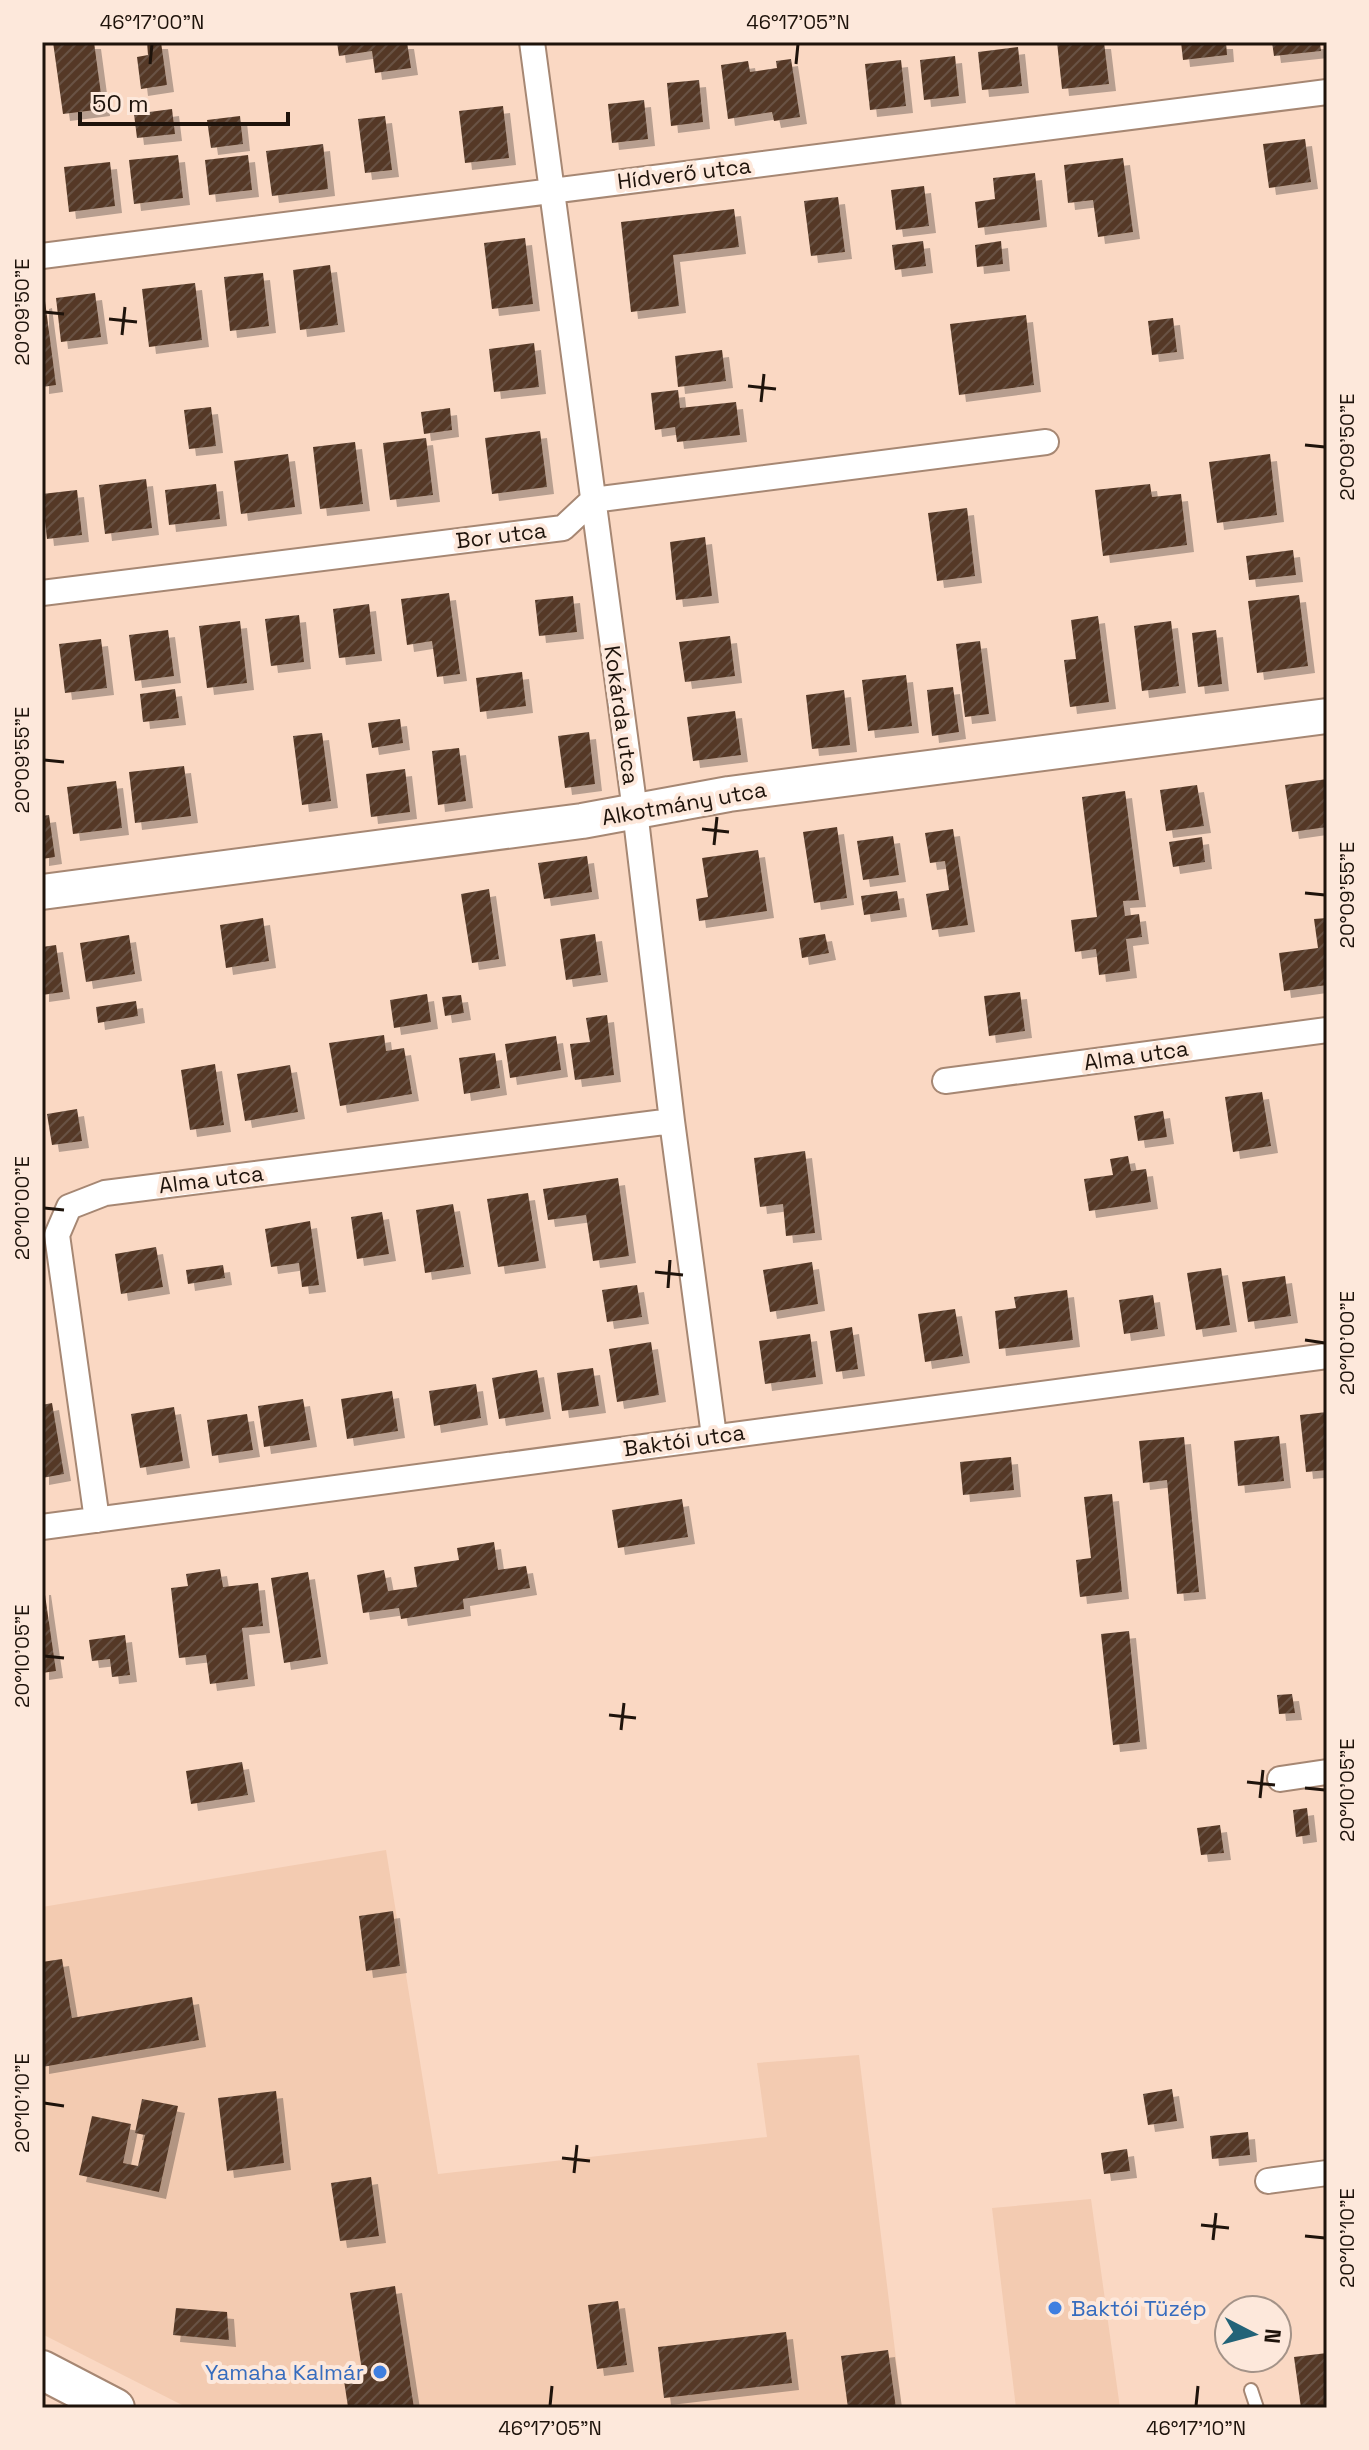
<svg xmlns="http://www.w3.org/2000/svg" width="1369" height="2450" viewBox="0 0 1369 2450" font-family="'Space Grotesk',sans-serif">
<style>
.built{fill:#f3cbb1}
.building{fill:url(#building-hatch);filter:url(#shadow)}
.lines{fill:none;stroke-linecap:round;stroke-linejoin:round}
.lane-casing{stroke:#a68773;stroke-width:16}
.street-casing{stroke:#a68773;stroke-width:28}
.secondary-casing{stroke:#a68773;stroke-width:38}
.primary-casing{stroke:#a68773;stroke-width:42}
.lane{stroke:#fff;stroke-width:12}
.street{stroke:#fff;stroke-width:24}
.secondary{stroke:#fff;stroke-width:34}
.primary{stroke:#fff;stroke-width:38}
.ticks{fill:none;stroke:#1e130b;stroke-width:3}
.shop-dot{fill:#3f7fe0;stroke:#fde8db;stroke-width:3}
.labels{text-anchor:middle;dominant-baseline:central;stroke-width:8;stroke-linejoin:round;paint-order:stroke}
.street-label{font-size:22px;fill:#1e130b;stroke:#fde8db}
.shop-label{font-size:22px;fill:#366cbe;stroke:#fde8db;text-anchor:start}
.neatline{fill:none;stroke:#1e130b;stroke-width:3}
.ticks-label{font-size:20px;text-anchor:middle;fill:#1e130b}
</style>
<defs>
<pattern id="building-hatch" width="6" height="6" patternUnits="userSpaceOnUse" patternTransform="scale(2)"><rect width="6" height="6" fill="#543927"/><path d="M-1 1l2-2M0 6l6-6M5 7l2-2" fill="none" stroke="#695244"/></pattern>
<filter id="shadow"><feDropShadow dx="7" dy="7" stdDeviation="0" flood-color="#0004"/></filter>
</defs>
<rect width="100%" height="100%" fill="#fad8c3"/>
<path class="built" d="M386 1850 438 2174 767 2137 757 2063 859 2055 902 2408H188L42 2334V1907Z
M1091 2199 1120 2408H1016L992 2208Z"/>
<path class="building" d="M53 42H94L103 109 63 114Z
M147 42H161L167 85 141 89 137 57 148 55Z
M337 42H407L411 68 375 73 372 51 339 56Z
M1057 42H1104L1109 84 1062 89Z
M1181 42H1226L1227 55 1183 60Z
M1272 42H1320L1321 51 1274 56Z
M1018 47 1022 86 982 90 978 52Z
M955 56 959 96 924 100 920 60Z
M791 59 800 117 774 121 772 112 728 119 721 65 748 61 750 72 777 68 776 61Z
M901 60 906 106 870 110 865 64Z
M699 80 703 122 671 126 667 83Z
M644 100 648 139 612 143 608 104Z
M503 106 509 158 465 163 459 111Z
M172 109 175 134 137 138 134 114Z
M240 116 243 144 211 148 207 120Z
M385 116 392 170 365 173 358 119Z
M1305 139 1311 182 1269 188 1263 144Z
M323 144 328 189 272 196 266 151Z
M178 155 183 198 134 204 129 160Z
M248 155 252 190 209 195 205 160Z
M1123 158 1133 232 1098 237 1093 200 1068 203 1064 165Z
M110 162 115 206 69 212 64 167Z
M1035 173 1040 220 978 228 975 202 995 199 993 178Z
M924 186 929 226 896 230 891 190Z
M838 197 845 252 811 256 804 201Z
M734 209 739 247 673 255 679 306 631 312 621 222Z
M525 238 533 304 492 309 484 243Z
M923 241 926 266 895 270 892 245Z
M1001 241 1003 264 977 267 975 245Z
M330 265 338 325 300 330 293 270Z
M263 273 269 326 230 331 224 277Z
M195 283 202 340 149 347 142 289Z
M95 293 101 337 61 342 56 298Z
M45 301 56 385 42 387V302Z
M1026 315 1034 385 959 395 950 324Z
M1173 318 1177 352 1152 355 1148 321Z
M534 343 539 387 494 392 489 349Z
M722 350 726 381 678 387 675 356Z
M678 390 680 408 736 402 740 435 677 442 675 427 655 430 651 393Z
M211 407 216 446 189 449 184 410Z
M450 408 452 430 424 434 421 412Z
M540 431 547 487 492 494 485 438Z
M426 438 433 495 390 500 383 443Z
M355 442 363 504 320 509 313 447Z
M288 454 295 507 241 514 234 461Z
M1270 454 1277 515 1217 523 1209 462Z
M146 479 152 528 105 534 99 485Z
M216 484 220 519 169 525 165 490Z
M1150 484 1152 497 1181 494 1187 545 1103 556 1095 490Z
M77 490 82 535 47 539 42 494Z
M967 508 975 576 937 581 928 513Z
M705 537 712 596 676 600 670 542Z
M1293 550 1296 575 1249 580 1246 556Z
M449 593 460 674 437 677 432 641 407 645 401 599Z
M1299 595 1308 666 1257 673 1248 601Z
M573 596 577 632 539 636 535 600Z
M369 604 375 654 339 658 333 609Z
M299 615 304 662 271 666 265 619Z
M1098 616 1109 702 1070 707 1064 660 1076 659 1071 620Z
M240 621 247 683 207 688 199 626Z
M1171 621 1179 686 1142 691 1134 626Z
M168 630 174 676 135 681 129 635Z
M1216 630 1222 684 1198 687 1192 633Z
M730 636 735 676 685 682 679 642Z
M101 639 107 688 65 693 59 644Z
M980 641 989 714 965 717 956 644Z
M522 672 526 706 480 712 476 678Z
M906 675 912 726 868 731 862 680Z
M953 687 959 732 932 736 927 690Z
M175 689 179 718 143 722 140 694Z
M844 690 850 745 812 749 806 695Z
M735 711 741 755 693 761 687 717Z
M400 719 403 743 372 748 368 723Z
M589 732 595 784 565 788 558 736Z
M322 733 331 801 302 805 293 736Z
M459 748 466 801 438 805 432 751Z
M184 766 191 816 135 823 129 772Z
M405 769 410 812 371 817 366 774Z
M1327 779V827L1292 832 1285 785Z
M116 781 122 828 73 834 67 787Z
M1197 785 1204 826 1166 831 1160 790Z
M1125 791 1139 900 1123 901 1125 916 1139 914 1142 937 1126 939 1130 971 1099 975 1096 949 1075 952 1071 920 1097 917 1082 797Z
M49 815 55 857 42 859V816Z
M837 827 847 898 814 903 803 832Z
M953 829 968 925 932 930 926 894 949 890 945 861 930 863 925 833Z
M893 836 899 875 863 880 857 841Z
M1202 837 1205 862 1173 867 1169 842Z
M758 850 767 911 699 921 696 899 708 897 702 858Z
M587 856 592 892 544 899 538 863Z
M489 889 499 959 472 963 461 894Z
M897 891 900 910 864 915 861 896Z
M263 918 269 961 226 968 220 925Z
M1327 918V985L1284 991 1279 953 1318 948 1314 919Z
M595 934 601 975 566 980 560 939Z
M825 934 829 953 802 958 799 938Z
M129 935 135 974 86 982 80 943Z
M56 945 63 992 42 995V947Z
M1020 992 1025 1031 989 1036 984 996Z
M427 994 431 1022 394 1028 390 1000Z
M461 995 464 1013 445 1016 442 997Z
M136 1001 138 1016 98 1023 96 1007Z
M607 1015 614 1075 575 1080 570 1044 590 1042 586 1018Z
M384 1035 386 1051 404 1048 412 1094 340 1106 329 1043Z
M556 1036 561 1070 510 1078 505 1044Z
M495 1053 500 1088 464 1094 459 1058Z
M215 1064 224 1125 190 1130 181 1070Z
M290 1065 298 1112 245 1121 237 1074Z
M1262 1092 1271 1146 1233 1152 1225 1097Z
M77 1109 82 1141 52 1145 47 1114Z
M1163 1111 1167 1137 1138 1141 1134 1116Z
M805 1151 815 1233 786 1236 783 1204 760 1207 754 1158Z
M1128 1156 1131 1171 1146 1169 1151 1202 1089 1211 1084 1179 1113 1175 1110 1159Z
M618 1178 629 1256 593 1261 586 1215 548 1220 543 1189Z
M528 1193 539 1261 498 1267 487 1199Z
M453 1204 464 1267 425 1273 416 1210Z
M382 1212 389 1254 357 1259 351 1217Z
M310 1221 319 1285 302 1287 299 1263 271 1267 265 1229Z
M156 1247 163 1287 121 1294 115 1254Z
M812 1262 818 1304 770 1312 763 1270Z
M223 1265 225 1278 188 1284 186 1270Z
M1221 1268 1230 1325 1196 1330 1187 1273Z
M1285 1276 1291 1316 1248 1322 1242 1282Z
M637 1285 642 1317 607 1322 602 1290Z
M1067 1290 1073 1340 999 1349 995 1311 1016 1308 1014 1297Z
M1153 1295 1158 1329 1124 1334 1119 1300Z
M955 1309 963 1356 925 1362 918 1314Z
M852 1327 858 1369 836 1372 830 1331Z
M810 1334 816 1377 765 1384 759 1341Z
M651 1342 659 1395 617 1402 609 1349Z
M593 1368 599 1406 562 1411 557 1373Z
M537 1370 544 1412 499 1419 492 1378Z
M476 1384 481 1418 434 1426 429 1391Z
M392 1391 398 1431 347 1439 341 1399Z
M303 1399 310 1440 264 1447 258 1406Z
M52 1403 64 1474 42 1478V1405Z
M174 1407 183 1461 140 1468 131 1414Z
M1327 1412V1470L1306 1472 1300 1415Z
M247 1414 253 1450 212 1456 207 1420Z
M1279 1436 1284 1481 1238 1486 1234 1441Z
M1184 1437 1199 1592 1177 1594 1167 1480 1143 1483 1139 1441Z
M1011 1457 1014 1490 963 1495 960 1462Z
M1112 1494 1122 1592 1080 1597 1076 1560 1091 1558 1084 1497Z
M682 1499 688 1537 618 1548 612 1510Z
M494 1542 498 1570 526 1566 530 1588 463 1599 464 1609 401 1619 399 1608 363 1613 357 1575 384 1570 388 1591 417 1587 414 1567 459 1560 457 1548Z
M220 1569 223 1587 258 1583 263 1626 242 1628 248 1679 210 1684 206 1655 179 1658 171 1588 188 1586 186 1574Z
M308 1572 321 1657 284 1663 271 1578Z
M42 1588H44L56 1671 42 1673Z
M1129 1631 1140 1742 1113 1745 1101 1634Z
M125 1635 130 1675 112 1677 110 1659 92 1661 89 1640Z
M1292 1694 1295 1713 1279 1714 1277 1695Z
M242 1762 248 1795 191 1804 186 1771Z
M1307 1808 1310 1835 1296 1837 1293 1810Z
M1220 1825 1224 1853 1201 1855 1197 1828Z
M393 1911 400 1966 366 1971 359 1916Z
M62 1959 72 2018 192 1997 199 2040 42 2067V1962Z
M1172 2089 1177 2121 1148 2125 1143 2094Z
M276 2091 284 2163 227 2171 218 2098Z
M142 2099 178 2106 159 2192 79 2175 92 2116 131 2124 123 2163 138 2166 145 2135 135 2133Z
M1248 2132 1250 2155 1212 2159 1210 2136Z
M1127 2149 1130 2171 1104 2174 1101 2153Z
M371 2177 379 2236 340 2241 331 2183Z
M395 2286 414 2408H366V2405L348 2407 343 2374 362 2370 350 2293Z
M618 2301 627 2365 597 2369 588 2305Z
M176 2308 227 2312 229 2340 173 2335Z
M786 2332 792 2383 664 2398 658 2347Z
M888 2350 896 2408H848L841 2356Z
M1327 2353V2408H1301L1294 2357Z"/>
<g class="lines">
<g class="lane-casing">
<path id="lane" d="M1251 2390 1257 2408"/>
</g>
<g class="street-casing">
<path id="street" d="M532 42 635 811 672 1121 714 1436
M42 256 1327 92
M42 593 563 528 593 500 1046 442
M945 1081 1327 1030
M97 1520 57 1235 69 1207 105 1193 672 1121
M42 1527 1327 1356
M1280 1779 1327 1772
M1268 2181 1327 2173"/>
</g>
<g class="secondary-casing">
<path id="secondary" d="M42 892 582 821 729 794 1327 716"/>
</g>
<g class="primary-casing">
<path id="primary" d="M42 2370 115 2408"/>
</g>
<use href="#lane" class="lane"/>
<use href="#street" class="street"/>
<use href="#secondary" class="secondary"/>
<use href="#primary" class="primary"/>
</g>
<path class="ticks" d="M150 64 152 44M796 64 798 44M44 312 64 314M109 319 137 322M122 335 125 307M748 386 776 389M761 402 764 374M1305 445 1325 447M44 760 64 762M702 829 729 832M714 845 717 817M1305 893 1325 895M44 1208 64 1210M655 1272 683 1275M668 1288 670 1260M1305 1340 1325 1343M44 1656 64 1658M609 1715 636 1718M621 1730 624 1703M1247 1782 1275 1785M1305 1788 1325 1790M1260 1798 1263 1770M44 2103 64 2106M562 2158 590 2161M574 2173 577 2145M1201 2225 1229 2228M1305 2236 1325 2238M1213 2240 1216 2213M550 2406 552 2386M1196 2406 1198 2386"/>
<g class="shop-dot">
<circle cx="1055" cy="2308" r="8"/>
<circle cx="380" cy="2372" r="8"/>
</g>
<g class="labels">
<g class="street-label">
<text transform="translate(684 173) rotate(-7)">Hídverő utca</text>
<text transform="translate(501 535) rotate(-7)">Bor utca</text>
<text transform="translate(622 715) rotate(82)">Kokárda utca</text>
<text transform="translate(684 803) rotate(-10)">Alkotmány utca</text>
<text transform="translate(1136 1055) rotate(-8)">Alma utca</text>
<text transform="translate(211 1179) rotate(-7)">Alma utca</text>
<text transform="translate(684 1440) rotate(-8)">Baktói utca</text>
</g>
<g class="shop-label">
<text x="1071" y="2308">Baktói Tüzép</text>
<text x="364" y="2372" text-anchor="end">Yamaha Kalmár</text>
</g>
</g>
<rect width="1369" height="2450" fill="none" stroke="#fde8db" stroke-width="88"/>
<g transform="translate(1253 2334) rotate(96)"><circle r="38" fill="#fde8db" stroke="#a49388" stroke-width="2"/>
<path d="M0-6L14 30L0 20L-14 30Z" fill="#236378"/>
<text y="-12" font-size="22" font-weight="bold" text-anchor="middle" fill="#1e130b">N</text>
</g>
<path d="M80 112v12h208v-12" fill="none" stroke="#1e130b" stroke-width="4"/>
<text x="92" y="112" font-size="24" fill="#1e130b" stroke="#fde8db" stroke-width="6" paint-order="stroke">50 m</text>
<rect x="44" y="44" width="1281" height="2362" class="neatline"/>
<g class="ticks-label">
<text x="152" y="29">46°17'00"N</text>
<text x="798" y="29">46°17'05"N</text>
<text transform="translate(22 312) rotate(-90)" y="7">20°09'50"E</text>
<text transform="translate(1347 447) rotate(-90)" y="7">20°09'50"E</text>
<text transform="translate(22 760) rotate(-90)" y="7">20°09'55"E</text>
<text transform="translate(1347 895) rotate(-90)" y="7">20°09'55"E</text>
<text transform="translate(22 1208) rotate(-90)" y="7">20°10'00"E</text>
<text transform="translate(1347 1343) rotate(-90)" y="7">20°10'00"E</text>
<text transform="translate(22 1656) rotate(-90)" y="7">20°10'05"E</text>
<text transform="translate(1347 1790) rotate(-90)" y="7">20°10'05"E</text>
<text transform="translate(22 2103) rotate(-90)" y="7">20°10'10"E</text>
<text transform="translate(1347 2238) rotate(-90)" y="7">20°10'10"E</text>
<text x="550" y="2435">46°17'05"N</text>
<text x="1196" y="2435">46°17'10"N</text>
</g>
</svg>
